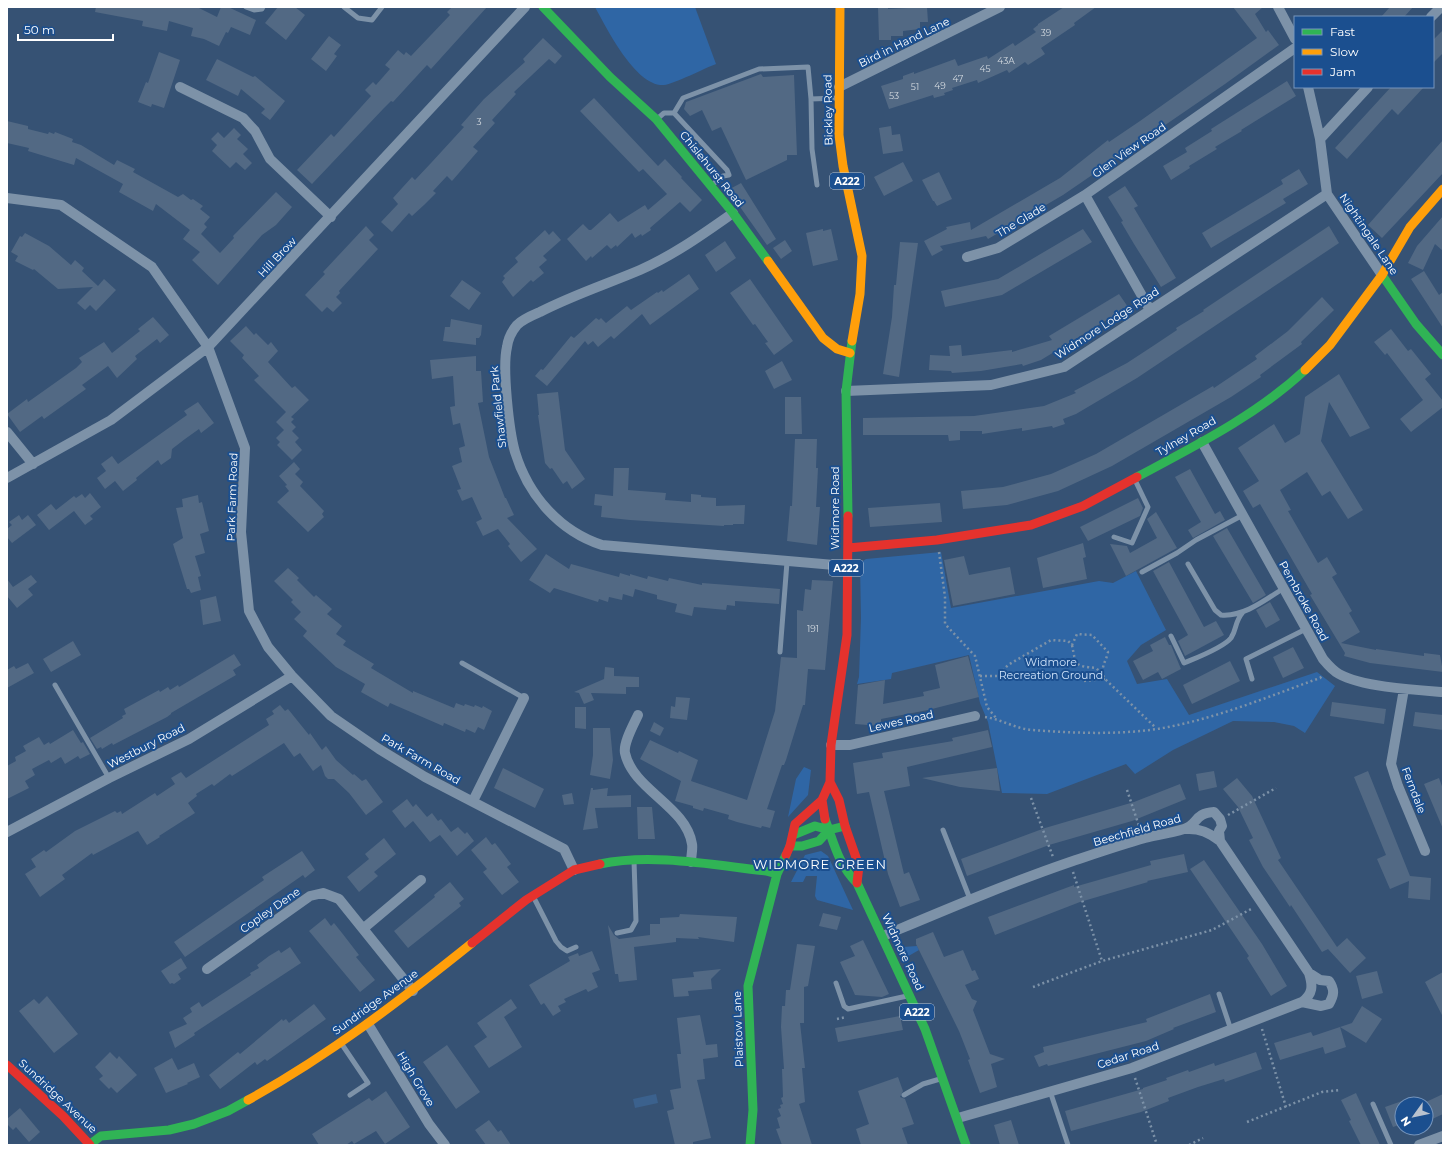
<svg xmlns="http://www.w3.org/2000/svg" width="1450" height="1152" viewBox="0 0 1450 1152" font-family="Montserrat,sans-serif">
<style>
.green{fill:#2f66a5}
.water{fill:#3b618d}
.building{fill:#526984}
.lines{fill:none;stroke-linecap:round;stroke-linejoin:round}
.path{stroke:#7d92a8;stroke-width:2.5;stroke-dasharray:2 3;stroke-linecap:butt}
.lane{stroke:#7d92a8;stroke-width:5}
.street{stroke:#7d92a8;stroke-width:10}
.fast{stroke:#30b455;stroke-width:9}
.slow{stroke:#ff9f0a;stroke-width:9}
.jam{stroke:#e5322d;stroke-width:9}
.labels{text-anchor:middle;dominant-baseline:central;stroke-width:4;stroke-linejoin:round;paint-order:stroke}
.number-label{font-size:9px;fill:#d4dae0}
.shield{fill:#1b4f8f;stroke:#bbcadd;stroke-width:1}
.shield-label{font-size:10px;font-weight:bold;fill:#fff}
.street-label{font-size:11px;fill:#fff;stroke:#1b4f8f}
.park-label{font-size:11px;fill:#cfe3fa;stroke:#1b4f8f}
.quarter-label{font-size:13px;letter-spacing:1px;fill:#fff;stroke:#1b4f8f}
</style>
<rect width="100%" height="100%" fill="#365274"/>
<path class="green" d="M595 7H695L716 64C705 68 674 84 664 85 636 87 607 29 595 7Z
M941 552 951 608 1088 583 1099 581 1113 583 1136 571 1166 630 1141 645 1127 661 1137 684 1167 679 1189 715 1317 672 1335 686 1305 733 1294 726 1274 722 1233 721 1173 750 1135 774 1126 764 1047 794 1002 793 988 722 980 703 969 655 892 673 891 679 857 684 859 677 861 618 860 563 866 559Z
M804 767 811 770 808 795 788 817 796 779Z
M821 851 828 856 853 910 817 900 815 896 817 876H806L803 882H791L805 855Z
M917 946 919 950 905 958 903 947Z"/>
<path class="water" d="M656 1094 658 1103 635 1108 633 1099Z"/>
<path class="building" d="M96 7H197L217 17 221 7H228L256 20 250 35 231 27 228 33 226 32 219 46 204 39 191 36 193 28 169 21 167 31 142 26 143 21 95 12Z
M278 7H295L305 15 286 40 265 23Z
M452 7H487L431 69 427 65 393 102 391 101 384 108 312 184 297 170 331 134 334 137 371 96 365 90 373 82 376 85 390 69 385 65 398 50 404 55 406 52 411 56 450 15 447 12Z
M878 7H888V9L927 7 928 22H920V29L903 31V36H891V40H879Z
M1064 7H1096L1074 23 1075 25 1041 48 1045 54 1028 65 1025 62 1009 73 1007 70 978 83 977 80 952 88 953 90 944 93 945 95 934 98 933 95 889 109 881 86 903 79V76L914 72V74L955 59 958 66 987 56 988 59 1013 43 1015 46 1036 32 1033 29 1038 25V24Z
M1233 7H1263L1255 14 1266 32 1268 30 1279 45 1225 84 1063 195 988 239 986 236 940 246 943 250 932 256 924 241 947 229 946 227 970 222 971 230 1060 178 1108 140 1109 142 1140 121 1257 38Z
M1390 7H1413L1404 17H1381Z
M1443 30V53L1433 63V40Z
M329 36 341 45 334 54 337 56 326 71 311 59Z
M543 38 562 56 555 64 549 59 514 92 516 94 492 120 495 123 473 147 478 151 452 181 447 176 433 191 436 193 424 205 412 216 409 213 392 232 381 222 398 204 393 198 412 177 415 180 431 163 464 127 461 125 484 99 525 62 523 59Z
M159 52 180 60 164 108 152 104 151 107 138 102 146 82 148 83Z
M217 59 253 77 255 76 285 101 270 120 261 113 265 109 241 89 238 96 206 80Z
M761 74 763 77 794 75 797 155H787V160L746 180 721 127 712 131 702 110 690 116 684 109 686 102Z
M1287 81 1296 96 1241 130 1242 131 1215 147 1217 149 1189 166 1190 168 1171 180 1163 166 1187 152 1185 148 1212 131 1211 129Z
M1391 87H1424L1398 115 1392 109 1347 159 1335 148Z
M594 98 658 166 665 159 682 177 681 178 702 200 690 212 680 202 650 228 651 230 642 236 641 234 635 238 632 233 617 247 616 245 611 249 607 245 592 258 591 256 586 261 567 239 583 224 589 230H591L610 213 618 222 645 205 648 210 667 194 643 169 639 172 580 111Z
M7 121 28 126V129L48 134 49 132 54 134 55 132 73 139 72 142 81 145 114 165 117 160 135 169 133 172 178 197 183 194 191 200 193 199 203 206 200 209 210 217 204 224 207 227 201 234 220 253 234 238 233 236 276 192 292 207 276 225 262 235 218 285 192 260 200 252 183 239 190 230 156 204 153 211 119 192 123 184 76 158 74 165 28 151 29 148 7 143Z
M891 126 892 135 900 134 903 151 883 154 879 128Z
M234 128 241 135 237 139 248 149 243 154 252 163 245 170 236 162 230 168 212 151 217 145 211 139 218 132 224 138Z
M1443 140V173L1382 238 1368 225Z
M903 162 913 181 884 196 874 177Z
M1299 169 1308 184 1283 199 1286 203 1211 248 1202 233 1283 184 1281 180Z
M939 172 952 199 937 206 934 201H933L922 180Z
M741 183 776 239 767 245 728 190Z
M1125 186 1138 206 1134 208 1176 278 1161 287 1134 244 1121 222 1123 221 1108 197Z
M1443 216V251L1435 244 1423 270 1408 263 1417 246Z
M366 226 374 235 369 240 378 249 339 291 340 293 336 297 342 303 333 312 327 307 322 312 305 295 325 274 323 272Z
M1329 226 1339 243 1137 378 1076 414 1063 419 1065 424 1053 428 1052 426 1022 431V428L982 434V431H960V440L949 441 948 435H863V418L974 416 1044 406 1076 393 1074 391 1127 363 1153 346 1177 330 1176 328 1204 311 1203 310Z
M823 229V231L831 229 838 260 813 266 806 233Z
M1083 229 1092 242 1002 295 945 307 941 291 998 279Z
M545 230 549 235 553 231 561 240 543 256 547 260 539 267 544 273 533 282 531 280 513 297 502 282 505 278 503 276 518 262 515 258Z
M25 233 49 246 71 265 75 260 84 268 82 271 98 286 104 279 116 290 96 311 90 305 85 310 77 303 93 287 58 289 34 269 33 270 15 261 18 256 11 252 20 236 22 237Z
M785 240 792 251 781 259 773 248Z
M725 241 736 258 716 272 705 255Z
M900 242 918 243 899 377 883 374 892 317 894 285H896Z
M1424 271 1439 295 1443 292V328L1411 279Z
M689 274 699 289 650 325 642 314 614 339 611 336 598 347 593 341 588 345 585 341 547 386 535 376 541 369 543 370 571 336 574 338 596 318 599 320 601 318 606 323 627 306 631 310 657 292 658 293 662 290 663 292Z
M750 279 793 341 774 355 765 343 768 342 755 324 753 325 730 293Z
M462 280 481 293 469 310 450 296Z
M1119 294 1128 307 1041 360 1023 366 1022 364 981 371 952 373 951 371 929 370 930 355 950 356 949 346 961 345 962 356 1012 350V352L1052 340 1049 336Z
M1322 297 1334 310 1301 342 1302 344 1260 375 1261 377 1231 397 1112 466 1058 491 1007 505 963 509 961 491 1003 487 1051 474 1096 454 1213 386 1214 388 1257 359 1255 356 1288 331Z
M153 317 169 335 160 343 157 339 135 356 137 359 117 378 108 366 82 385 86 389 44 419 42 416 20 432 7 414 27 399 28 402 76 368 82 362 79 358 104 342 112 353 140 331 138 329Z
M451 319 482 325 481 335 479 338H476V345L443 341 445 327H450Z
M246 326 254 335 256 333 268 345 271 342 278 351 268 362 292 388 295 386 309 400 291 417 294 419 291 422 296 427 292 431 299 438 295 442 302 450 292 460 277 445 280 442 276 438 284 430 276 422 286 412 254 380 259 376 242 358 244 355 230 341Z
M1391 329 1408 351 1411 349 1431 374 1425 379 1443 401V407L1411 432 1400 419 1423 400 1387 353 1385 355 1374 342Z
M476 356V371H481L483 402 478 403 489 457 505 498H506L514 515 507 518 537 549 521 562 508 546 510 544 498 529 483 536 476 522 482 519 472 497 462 501 457 490 461 489 452 466 462 462 459 448 465 446 460 423 453 425 450 407 455 406 453 376 432 379 430 360Z
M782 361 792 380 774 389 765 371Z
M1339 374 1370 428 1350 437 1329 402 1321 441 1363 510 1348 519 1330 491 1322 496 1307 472 1280 490 1291 510 1288 511 1318 563 1327 557 1337 574 1332 577 1352 611 1349 613 1360 632 1341 643 1376 650V649L1424 656V653L1440 655 1443 672 1370 663 1344 656 1345 653 1310 595 1312 594 1260 504 1253 508 1243 491 1259 481 1238 448 1274 424 1285 443 1300 434 1305 397Z
M558 392 565 450 585 479 572 489 567 481 563 484 552 468 550 469 545 463 538 415H539L537 394Z
M785 397H801L802 434H785Z
M198 402 214 423 201 433 199 429 185 439 172 449 171 458 161 465 158 460 136 478 137 480 123 491 115 481 105 489 97 478 106 471 101 464 112 456 118 464 187 415 184 411Z
M795 439H817L816 468H818L816 507H820L817 545 787 541 790 506H792Z
M294 462 300 469 295 474 303 482 300 486 324 511 322 514 324 517 308 532 277 502 289 491 285 486 287 485 279 476Z
M614 468H629L628 490 666 493 665 500 691 502V494L701 495V497L716 498V506L745 505 744 524H733V525H724V526L630 520 601 517 602 506 594 505 595 494 613 496Z
M1190 469 1215 514 1220 511 1225 520 1193 538 1188 530 1201 522 1175 477Z
M90 493 101 507 90 516 93 519 85 525 74 511 49 530 37 515 51 504 56 510 74 496 76 498 82 494 85 498Z
M198 495 199 503 202 502 209 531 200 534 205 553 195 556 201 576 198 577 201 590 191 593 189 589H187L173 544 183 538 176 508 183 507 182 499Z
M1138 498 1143 508 1140 516 1088 541 1080 527Z
M940 503 942 522 870 527 868 508Z
M1156 512 1177 548 1126 576 1110 544 1127 546 1130 553 1157 538 1147 519Z
M19 515 22 520 28 515 36 525 12 543 7 537V529L12 525 9 522Z
M1227 528 1266 595 1253 603 1213 536Z
M1083 543 1086 557 1083 558 1087 579 1043 588 1037 558Z
M546 554 569 569 571 564 619 577 620 573 630 576V574L647 579 648 576 668 581 669 578 702 585V583L780 589 779 604 735 601V606L727 605 726 610 694 607 692 616 675 612 677 604 657 599V595L635 589 633 597 623 594 622 600 609 597 608 602 599 599 598 602 554 588 550 593 529 580Z
M964 556 969 575 1010 567 1015 594 953 606 944 560Z
M1169 562 1204 627 1216 621 1224 635 1185 656 1178 641 1188 635 1153 571Z
M288 568 299 578 297 580 314 597 316 595 332 609 327 614 342 626 336 634 346 641 343 645 374 664 371 668 413 693V691L454 708 456 703 464 706 465 704 474 707 475 705 482 708 483 706 492 711 484 730 478 727 475 733 466 729 465 732 444 723 443 726 390 703 388 707 361 692 365 684 336 667 303 636 307 631 294 619 301 612 291 602 293 600 274 581Z
M31 575 37 582 28 589 33 595 17 608 7 596V579L13 587Z
M812 580 833 581 825 670 808 669 805 705H803L786 760 784 765H782L767 809 775 811 770 828 762 826 761 828 737 822 728 819 729 815 704 808 703 811 693 808V806L675 801 681 781 640 759 650 740 678 753 679 751 698 760 691 781 747 800 775 711 781 657 797 658V610L803 611 805 589 811 590Z
M216 596 221 621 203 625 200 600Z
M1270 602 1280 620 1266 628 1256 610Z
M1165 637 1169 645H1171L1181 669 1162 679 1158 672 1143 680 1133 661 1153 651 1150 645Z
M73 641 81 655 51 672 43 659Z
M1293 647 1304 668 1283 678 1273 657Z
M234 654 241 665 233 670 236 675 171 713V714L167 717 113 745 112 743 102 749 101 747 97 749 90 738 123 718 122 716 126 714 124 709 159 690 160 692 168 687 170 690 178 685 179 687Z
M968 656 979 697 928 710 881 719V726L855 724 858 685 885 680 883 704 924 696 923 692 940 688 935 665Z
M1230 661 1240 681 1192 704 1183 685Z
M28 663 34 673 7 688V670L14 666 16 669Z
M605 667 614 668V676L639 677V687H626V694L591 693 594 700 584 704 579 693 574 692 604 679Z
M676 697 690 698 687 720 670 718 671 706 675 707Z
M1332 702 1386 709 1384 724 1330 716Z
M280 705 285 711 288 709 309 735 310 733 322 750 326 746 336 760 353 775 354 774 362 781 366 779 383 802 366 815 349 793 334 779H328L325 776 321 765 313 771 300 753 294 757 284 743 232 776 230 774 214 786 212 784 196 794 197 796 188 803 195 813 159 836 160 837 147 845 138 831 93 855 92 853 62 875 65 879 40 897 25 874 36 867 31 859 44 850 46 852 75 831 115 811 117 813 121 811 122 814 155 793 157 796 175 784 171 778 181 772 186 778 269 725 266 719 274 714 272 711Z
M575 707H586V729L575 728Z
M1415 712 1443 715V730L1413 726Z
M654 722 664 728 660 736 650 731Z
M593 728H610L613 760 610 779 590 775 593 755Z
M73 730 81 743 83 742 90 754 80 759 78 756 65 764 61 757 51 763 49 760 32 769 35 775 25 781 29 788 7 799V766L16 761 15 757 26 751 23 746 39 737 44 745 49 742 50 744Z
M988 730 992 747 907 767 910 786 884 791 904 874 909 872 920 900 900 907 888 874 869 792 857 794 853 763 883 758 882 753 953 741 952 738Z
M503 768 544 789 535 808 494 788Z
M997 768 1000 791 960 787 922 778Z
M1214 771 1217 787 1199 791 1196 774Z
M1368 771 1410 876 1431 878 1430 900 1408 898 1409 881 1390 889 1377 859 1386 855 1354 777Z
M1237 778 1252 796 1281 858 1278 860 1337 947 1347 938 1366 958 1350 973 1328 949 1322 952 1291 905 1290 907 1263 867 1249 840 1253 838 1238 807 1223 789Z
M1439 778 1443 789V829L1424 784Z
M1180 784 1186 799 1132 821 1049 845 967 876 961 859 1045 828 1134 802Z
M591 788H593V790L608 788 607 796 631 795V807L595 808 598 828 583 830Z
M572 793 574 804 564 805 562 795Z
M407 799 413 807 416 804 427 817 432 813 438 821 441 819 451 832 458 827 465 834 467 832 474 841 457 856 440 835 430 842 413 821 405 828 392 811Z
M637 807H652L655 839H638Z
M486 837 492 845 495 843 502 852 511 864 507 867 519 882 502 895 483 872 487 869 471 850Z
M384 838 396 854 374 872 378 876 359 892 347 877 369 859 365 854Z
M302 851 315 870 305 878 303 875 185 957 174 942 264 880 262 877Z
M1184 854 1188 872 1147 881 1148 882 1080 902 995 935 988 917 1074 885V887L1151 865 1150 861Z
M1204 860 1262 944 1287 986 1271 996 1247 958 1249 956 1190 869Z
M450 882 464 899 459 903 461 906 408 948 394 931 435 897 434 895Z
M823 913 841 917 837 930 819 926Z
M680 914 737 917 734 942 698 937 699 939 676 938V942L634 947 637 980 619 982 618 974H615L608 925 614 935 619 939 650 935V924H660V918L679 917Z
M325 918 331 926 334 923 342 933 359 955 356 957 375 980 360 992 309 931Z
M933 932 944 957 963 950 972 971 975 970 979 979 965 985 972 999 977 1001 973 1010 990 1054 1005 1059 991 1064 997 1087 980 1093 968 1060 970 1059 959 1031 916 944V939Z
M863 940 889 994 882 997 855 995 840 962 855 956 850 946Z
M797 944 815 946 808 986 804 987V1023H800L805 1068H802L805 1102 799 1104 812 1145H782L776 1129 780 1128 777 1118 781 1116 778 1109 781 1108 780 1105 783 1104 781 1098 783 1097 782 1069H784L781 1027 782 1006H785L786 990H790Z
M290 947 301 963 194 1033 195 1035 175 1048 169 1032 187 1024 183 1018 192 1012 190 1008 199 1002 202 1007 251 975 250 973 259 968 257 965 269 956 279 950 281 953Z
M592 951 600 970 592 973 598 987 588 992 586 989 564 999 566 1002 558 1006 561 1011 553 1016 544 1003 541 1005 529 985 570 961 568 957 578 953 579 956Z
M181 958 187 968 178 974 181 979 174 984 172 983 170 984 161 971Z
M721 969 711 979 712 989 688 991 689 996 674 997 672 979 694 977 693 972Z
M1377 971 1383 993 1362 999 1356 976Z
M1443 972V1017L1425 982Z
M1210 994 1216 1012 1173 1028 1174 1029 1146 1041 1048 1066 1047 1064 1039 1067 1034 1056 1044 1052 1043 1047 1147 1022 1146 1019Z
M47 996 78 1034 54 1053 19 1011 34 999 39 1004Z
M511 999 517 1008 504 1017 522 1047 489 1068 474 1046 487 1037 477 1023Z
M314 1004 326 1019 267 1061 265 1059 257 1065 255 1062 220 1089 209 1075 238 1052 240 1054 282 1019 283 1021 286 1019 289 1023Z
M1362 1006 1382 1019 1366 1043 1340 1027 1352 1023Z
M700 1015 706 1045 717 1044 718 1057 703 1059 705 1079 697 1080 711 1138 693 1142V1145H675L667 1111 674 1109 670 1090 681 1088 677 1054H681L677 1018Z
M900 1016 903 1030 838 1042 835 1028Z
M1340 1027 1346 1047 1325 1054 1323 1047 1280 1060 1274 1043 1311 1032 1313 1036Z
M447 1045 480 1092 456 1109 423 1062Z
M110 1052 117 1059 119 1056 137 1075 117 1093 111 1087 109 1089 99 1079 103 1076 95 1067Z
M1256 1052 1262 1069 1225 1082 1224 1079 1198 1087 1168 1098 1169 1101 1141 1112 1071 1131 1065 1111 1143 1089V1088L1167 1080 1166 1078 1188 1070 1189 1072 1214 1063 1215 1066Z
M172 1058 178 1070 194 1063 200 1077 187 1083 188 1084 166 1093 154 1068Z
M898 1077 903 1091 900 1097 905 1099 914 1124 902 1128 908 1145H861L856 1129 869 1124 858 1091Z
M386 1091 410 1127 385 1144 376 1131 354 1144 352 1141 346 1145H319L312 1134 369 1098 372 1101Z
M1356 1093 1373 1130 1380 1145H1361L1349 1121 1351 1120 1341 1100Z
M1443 1094V1114L1426 1122V1102Z
M1402 1101V1124L1393 1127 1385 1107Z
M20 1108 40 1132 29 1142 16 1127 13 1130 7 1124V1119Z
M489 1120 498 1132 501 1130 511 1145H486L475 1130Z
M1011 1120 1019 1145H1000L994 1125Z"/>
<g class="lines">
<path class="path" d="M939 552 945 597V624L975 656 987 707 996 718
M1072 645C1076 666 1075 666 1096 668L1101 673
M980 676H998L1008 665 1051 640 1068 641 1072 645 1077 634 1092 635 1108 652C1106 662 1099 669 1105 679L1156 728
M1084 681 1105 679
M985 717C1001 719 1016 729 1032 730 1073 733 1116 735 1157 729 1213 720 1267 697 1320 678L1323 675
M1127 790 1140 829
M1031 798 1053 857
M1228 815 1276 788
M1073 872 1102 961 1212 930 1253 908
M1033 987 1102 961
M837 1019 846 1017
M1262 1029 1286 1107
M1135 1078 1157 1145
M1247 1122 1322 1092 1340 1090
M1189 1145 1203 1138"/>
<path class="lane" d="M246 7 254 10 262 9 263 7
M344 7 358 18 372 20 382 7
M674 113 683 98 759 69 808 67 811 99
M657 119 664 113H674L727 170 729 175 723 176 712 185
M817 185 812 149 811 99 837 98
M1114 537 1132 543 1148 507 1135 480
M1188 564 1215 610 1221 615C1244 617 1265 600 1284 588
M1142 572 1177 553 1196 540 1243 515
M1171 636 1184 663C1196 658 1223 648 1231 638 1237 629 1234 623 1243 612
M780 652 787 562
M462 663 524 698
M1252 679 1246 659 1306 629
M55 685 109 778
M943 830 970 899
M533 896 556 941 561 947 567 951 576 947
M617 933 631 930 636 921 634 861
M836 983 844 1006 848 1009 907 996
M1219 994 1231 1030
M341 1043 368 1083 350 1095
M1050 1091 1068 1145
M904 1095 923 1084 940 1079
M1373 1104 1391 1145"/>
<path class="street" d="M1278 7 1295 39
M1431 17 1441 7
M180 87 243 118 255 131 270 159 331 217
M839 87 1000 7
M1308 87 1320 139 1327 194 1382 275
M1320 139 1368 87
M7 198 61 205 152 267 208 347 245 448 241 532 249 611 268 647 292 676 331 716 379 749 425 777 564 849 574 870
M733 213C703 234 674 255 640 270 607 284 573 295 540 312 533 315 523 319 517 325 512 331 508 339 507 347 502 368 509 431 515 452 528 495 559 531 602 545L846 566
M967 257 998 248 1085 195
M1150 310 1085 195 1295 48
M846 391 991 385 1064 367 1327 194
M7 432 33 464
M1202 442 1323 659C1328 665 1332 670 1339 674 1362 687 1415 690 1443 692
M7 478 111 420 208 347 525 7
M1404 689 1391 764 1398 786 1425 851
M638 715C634 724 623 743 625 753 633 790 686 806 692 844 693 849 691 856 691 862
M831 745H850L975 716
M473 801 524 698
M1186 829C1200 828 1209 833 1220 841
M7 832 109 778 189 739 292 676
M364 928 421 880
M883 936C945 910 1006 884 1070 862 1094 854 1120 845 1145 838 1158 835 1171 833 1184 829 1198 825 1194 813 1214 812L1220 819 1222 826 1219 831 1220 841 1309 973C1313 986 1313 994 1302 1002L1132 1068 958 1118
M207 969 310 896 323 893 339 899 413 991
M1302 1002 1321 1006 1329 1004C1334 995 1335 990 1329 981L1320 980 1309 973
M368 1024 429 1124 445 1145
M1419 1145 1443 1136"/>
<path class="fast" d="M543 7 610 77 656 119 733 213 768 261
M1382 275 1416 324 1443 355
M1137 477C1195 446 1257 415 1305 370
M848 516 846 391 852 341
M825 819C834 843 838 864 857 883L925 1029 966 1145
M793 835 815 826 829 830
M790 846H802L819 841 829 830 845 826
M600 864C652 853 713 865 766 871L777 874
M89 1145 101 1136 169 1130 194 1124 228 1111 248 1100
M750 1145 753 1110 748 986 777 874 786 855"/>
<path class="slow" d="M840 7 839 135 843 166 862 256 860 294 852 341
M768 261 823 338 837 349 850 353
M1305 370 1330 345 1382 275 1410 227 1443 189
M248 1100C328 1056 401 1000 472 943"/>
<path class="jam" d="M848 548 937 540 1031 525 1083 506 1137 477
M830 782 839 800 845 826 859 866 857 883
M825 819 822 800 830 782 831 745 847 635 848 516
M786 855 790 846 795 824 822 800
M472 943 526 900 574 870 600 864
M7 1065 63 1116 90 1145"/>
</g>
<g class="labels">
<g class="number-label">
<text x="1046" y="32">39</text>
<text x="1006" y="60">43A</text>
<text x="985" y="68">45</text>
<text x="958" y="78">47</text>
<text x="940" y="85">49</text>
<text x="915" y="86">51</text>
<text x="894" y="95">53</text>
<text x="479" y="121">3</text>
<text x="813" y="628">191</text>
</g>
<g class="shield">
<rect x="830" y="173" width="34" height="16" rx="3"/>
<rect x="829" y="560" width="34" height="16" rx="3"/>
<rect x="900" y="1004" width="34" height="16" rx="3"/>
</g>
<g class="shield-label">
<text x="847" y="181">A222</text>
<text x="846" y="568">A222</text>
<text x="917" y="1012">A222</text>
</g>
<g class="street-label">
<text transform="translate(904 42) rotate(-26)">Bird in Hand Lane</text>
<text transform="translate(828 110) rotate(-91)">Bickley Road</text>
<text transform="translate(1129 150) rotate(-35)">Glen View Road</text>
<text transform="translate(712 169) rotate(51)">Chislehurst Road</text>
<text transform="translate(1021 220) rotate(-31)">The Glade</text>
<text transform="translate(1369 234) rotate(56)">Nightingale Lane</text>
<text transform="translate(277 257) rotate(-47)">Hill Brow</text>
<text transform="translate(1107 323) rotate(-33)">Widmore Lodge Road</text>
<text transform="translate(498 407) rotate(-96)">Shawfield Park</text>
<text transform="translate(1186 436) rotate(-30)">Tylney Road</text>
<text transform="translate(232 497) rotate(-88)">Park Farm Road</text>
<text transform="translate(835 508) rotate(-90)">Widmore Road</text>
<text transform="translate(1304 601) rotate(61)">Pembroke Road</text>
<text transform="translate(901 721) rotate(-13)">Lewes Road</text>
<text transform="translate(146 746) rotate(-27)">Westbury Road</text>
<text transform="translate(421 759) rotate(30)">Park Farm Road</text>
<text transform="translate(1414 790) rotate(69)">Ferndale</text>
<text transform="translate(1137 830) rotate(-16)">Beechfield Road</text>
<text transform="translate(270 910) rotate(-35)">Copley Dene</text>
<text transform="translate(903 952) rotate(65)">Widmore Road</text>
<text transform="translate(375 1002) rotate(-36)">Sundridge Avenue</text>
<text transform="translate(738 1029) rotate(-92)">Plaistow Lane</text>
<text transform="translate(1128 1055) rotate(-18)">Cedar Road</text>
<text transform="translate(416 1079) rotate(59)">High Grove</text>
<text transform="translate(58 1096) rotate(43)">Sundridge Avenue</text>
</g>
<g class="park-label">
<text x="1051" y="662">Widmore<tspan x="1051" dy="13">Recreation Ground</tspan></text>
</g>
<g class="quarter-label">
<text x="820" y="864">WIDMORE GREEN</text>
</g>
</g>
<rect width="1450" height="1152" fill="none" stroke="#ffffff" stroke-width="16"/>
<rect x="1294" y="16" width="140" height="72" fill="#1b4f8f" stroke="#7695bc"/>
<rect x="1302" y="29" width="20" height="6" fill="#30b455" stroke="#7695bc"/>
<text x="1330" y="36" font-size="12" fill="#ffffff">Fast</text>
<rect x="1302" y="49" width="20" height="6" fill="#ff9f0a" stroke="#7695bc"/>
<text x="1330" y="56" font-size="12" fill="#ffffff">Slow</text>
<rect x="1302" y="69" width="20" height="6" fill="#e5322d" stroke="#7695bc"/>
<text x="1330" y="76" font-size="12" fill="#ffffff">Jam</text>
<g transform="translate(1414 1116) rotate(237)"><circle r="19" fill="#1b4f8f" stroke="#7695bc"/>
<path d="M0-3L7 15L0 10L-7 15Z" fill="#b9c2ce"/>
<text y="-6" font-size="11" font-weight="bold" text-anchor="middle" fill="#ffffff">N</text>
</g>
<path d="M18 34v6h95v-6" fill="none" stroke="#ffffff" stroke-width="2"/>
<text x="24" y="34" font-size="12" fill="#ffffff" stroke="#1b4f8f" stroke-width="3" paint-order="stroke">50 m</text>
</svg>
